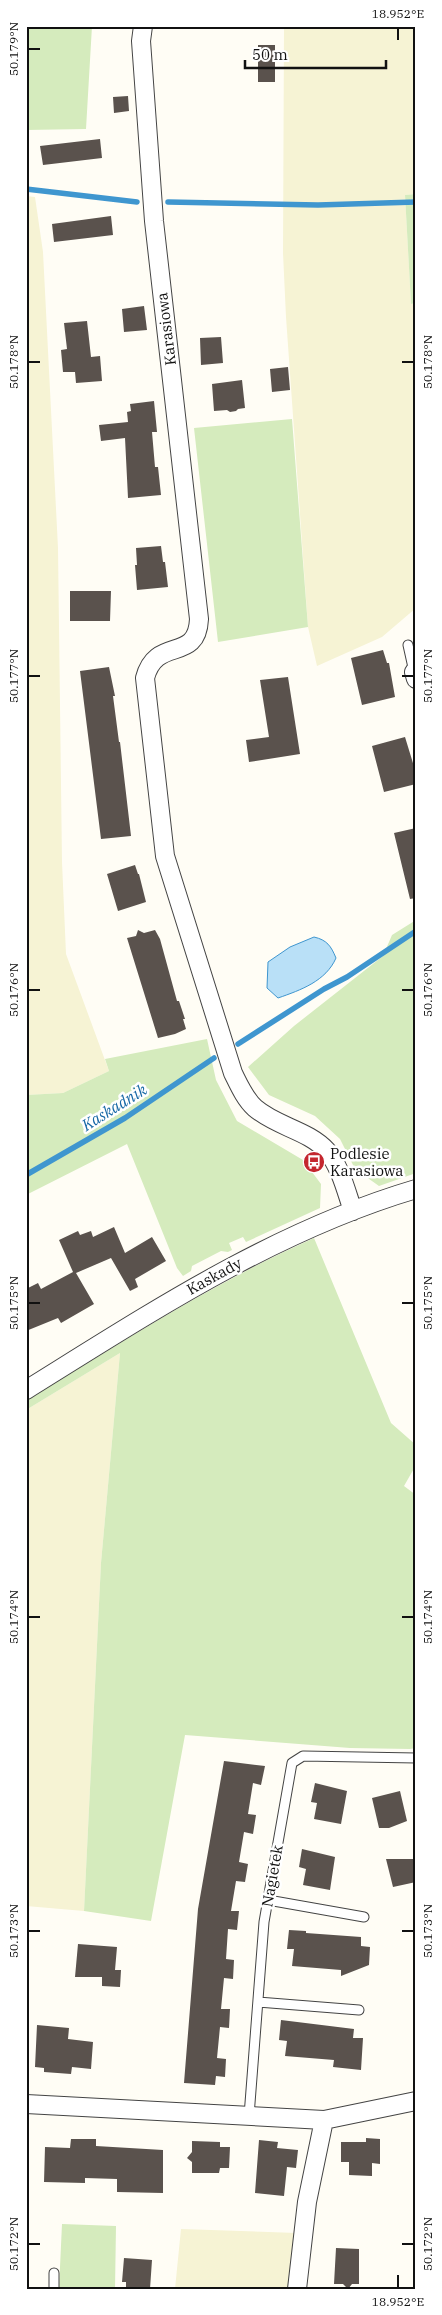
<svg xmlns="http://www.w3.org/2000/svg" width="442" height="2315" viewBox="0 0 442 2315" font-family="'IBM Plex Serif',serif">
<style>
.farmland{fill:#f6f3d4}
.green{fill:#d5ebbd}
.water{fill:#b9e0f7;stroke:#3f96cf}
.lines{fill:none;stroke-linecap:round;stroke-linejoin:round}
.stream{stroke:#3f96cf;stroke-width:5.5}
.building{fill:#5a524d}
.lane-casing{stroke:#444;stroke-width:11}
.street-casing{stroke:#444;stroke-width:20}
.lane{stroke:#fff;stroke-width:9}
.street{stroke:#fff;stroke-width:18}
.ticks{fill:none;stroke:#111;stroke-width:2}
.labels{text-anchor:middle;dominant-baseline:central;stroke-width:5;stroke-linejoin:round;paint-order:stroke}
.street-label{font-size:15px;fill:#111;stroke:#fff}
.poi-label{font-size:15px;fill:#111;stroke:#fff;text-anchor:start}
.water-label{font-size:16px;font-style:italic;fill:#1768a6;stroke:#fff}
.neatline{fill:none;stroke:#111;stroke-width:2}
.ticks-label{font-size:12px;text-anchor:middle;fill:#111}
</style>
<rect width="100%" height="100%" fill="#fffdf5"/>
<path class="farmland" d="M284 26H416V194L405 195 411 304H416V608L382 637 317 666 308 627 286 317 283 253Z
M26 196 35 197 43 252 58 548 62 862 66 954 109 1071 63 1093 26 1095Z
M120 1353 101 1563 84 1911 26 1906V1410Z
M181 2229 297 2233 291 2289H175Z"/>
<path class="green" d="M29 26H92L86 129 26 130V50Z
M416 194V303L411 304 405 195Z
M292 419 308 627 218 642 194 428Z
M416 920V1173L379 1186 355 1169 340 1139 315 1116 269 1095 248 1067 294 1026 383 956 392 935Z
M207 1039 216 1080 237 1121 303 1160 321 1184 320 1208 246 1242 243 1237 229 1243 232 1250 228 1252 221 1251 192 1266 191 1271 183 1276 177 1268 127 1144 26 1195V1095L63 1093 109 1071 105 1059Z
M314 1238 391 1423 416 1445V1465L404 1486 416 1495V1748L410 1749 350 1748 185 1735 151 1921 84 1911 101 1563 120 1353 26 1410V1401C120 1343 213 1283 314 1238Z
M62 2224 116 2226 115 2289H59Z"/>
<path class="water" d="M314 937C327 940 331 946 336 958 326 981 301 990 278 998L267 988 268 962 290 947Z"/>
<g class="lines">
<path class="stream" d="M26 189 137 202
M168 202 318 205 416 202
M238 1044 324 989 347 977 416 931
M26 1175 125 1118 214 1058"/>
</g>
<path class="building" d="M258 45H275V82H258Z
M128 96 129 111 114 113 113 97Z
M100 139 102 158 43 165 40 146Z
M111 216 113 235 54 242 52 224Z
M144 306 147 330 124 332 122 309Z
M87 321 91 357 100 356 102 381 76 383 75 372H63L61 350 67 349 64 323Z
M221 337 223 363 201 365 200 338Z
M288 367 290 390 272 392 270 369Z
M242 380 245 408 238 409 236 411 230 412 227 410 214 411 212 384Z
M154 401 157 432H152L155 467H158L161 495 128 498 125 438 101 441 99 425 128 422 127 412 131 411 130 404Z
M161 546 163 562H165L168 587 137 590 135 565H137L136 548Z
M70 591H111L110 621H70Z
M383 650 387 663H389L395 697 362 705 351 658Z
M109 667 115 696H113L119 742H120L131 836 101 839 80 671Z
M288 677 300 754 249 762 246 740 269 737 260 680Z
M405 737 416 773V784L384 792 372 746Z
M416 828V898L410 899 394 833Z
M135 865 138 874H139L146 902 118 911 107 874Z
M138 930 144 933 155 930 160 939 177 1001H179L185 1019H183L186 1029 175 1034 158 1038 127 938 136 936Z
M114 1227 125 1253 152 1237 166 1261 135 1279 138 1287 130 1291 111 1258 76 1273 94 1304 61 1323 58 1318 26 1331V1289L38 1283 41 1289 73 1272 59 1240 78 1231 80 1235 91 1231 93 1237Z
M224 1761 265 1766 261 1785 253 1783 248 1814 256 1815 253 1834 244 1832 239 1862 248 1864 245 1882 236 1881 231 1911H239L237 1930 228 1929 226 1959 234 1960 233 1979 224 1978 221 2009H230L229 2028 220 2027 217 2058 226 2059 225 2077 216 2076 215 2085 184 2083 198 1909Z
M315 1783 347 1791 341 1824 314 1819 317 1803 311 1802Z
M400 1791 407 1821 389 1828H379L372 1798Z
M302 1849 335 1857 330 1890 303 1885 306 1869 299 1867Z
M386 1859H416V1882L393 1887Z
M289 1930 306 1931V1933L361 1937V1946L370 1947 369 1965 341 1976V1970L292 1966 294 1949H287Z
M78 1944 117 1947 115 1970H121L120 1987 102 1986V1977H75Z
M281 2020 354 2029 353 2038H363L361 2070 333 2067 334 2060 285 2056 287 2041 279 2040Z
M37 2025 69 2028 68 2039 93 2042 91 2069 72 2067 71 2074 44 2072V2068L35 2067Z
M366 2138 380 2139V2164L372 2163V2176L349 2175V2162H341V2142H366Z
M71 2139H96V2146L163 2150V2193L117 2192V2179L85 2178V2183L44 2182 45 2147 70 2148Z
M259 2140 278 2142 277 2148 298 2150 296 2168 287 2167 284 2196 255 2193Z
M192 2141 220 2142V2147H230L229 2168H220L219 2173H192V2162L187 2158 192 2152Z
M336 2248 359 2249V2284H352L348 2289 343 2284H334Z
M124 2258 152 2260 150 2289H126V2282H122Z"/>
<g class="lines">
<g class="lane-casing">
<path id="lane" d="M408 645 414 672
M268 1900 364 1917
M258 2002 359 2010
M249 2116 264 1922 292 1763 303 1756 416 1758
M54 2289V2273"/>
</g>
<g class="street-casing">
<path id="street" d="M143 26 141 41 154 221 199 619C197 664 156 635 145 678L165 856 233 1073C239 1085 245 1099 255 1108 277 1127 308 1130 327 1151 341 1168 346 1191 353 1211
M416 671 414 672 416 679
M26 1390C150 1313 274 1231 416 1189
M26 2104 324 2120
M297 2289 307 2202 324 2120 416 2101"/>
</g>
<use href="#lane" class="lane"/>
<use href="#street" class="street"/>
</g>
<path class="ticks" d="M398 28V40M28 49H40M28 362H40M402 362H414M28 676H40M402 676H414M28 990H40M402 990H414M28 1303H40M402 1303H414M28 1617H40M402 1617H414M28 1931H40M402 1931H414M28 2244H40M402 2244H414M398 2275V2288"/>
<defs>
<g id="bus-disc" transform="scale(1.125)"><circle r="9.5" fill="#c4262e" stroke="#fff"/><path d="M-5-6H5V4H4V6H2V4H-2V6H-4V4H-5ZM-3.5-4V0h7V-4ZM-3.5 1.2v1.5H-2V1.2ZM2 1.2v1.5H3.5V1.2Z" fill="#fff"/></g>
</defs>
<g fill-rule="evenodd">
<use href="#bus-disc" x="314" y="1162"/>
</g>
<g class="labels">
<g class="street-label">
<text transform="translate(166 329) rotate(-97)">Karasiowa</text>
<text transform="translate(214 1276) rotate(-29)">Kaskady</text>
<text transform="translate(272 1876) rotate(-80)">Nagietek</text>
</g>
<g class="poi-label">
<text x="330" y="1153">Podlesie<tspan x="330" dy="17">Karasiowa</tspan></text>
</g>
<g class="water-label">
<text transform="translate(114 1107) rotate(-32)">Kaskadnik</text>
</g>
</g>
<rect width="442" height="2315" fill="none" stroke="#ffffff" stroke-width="55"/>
<path d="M245 60v8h141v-8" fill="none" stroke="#111111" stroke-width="2.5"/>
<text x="252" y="60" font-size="15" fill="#111111" stroke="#ffffff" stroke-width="4" paint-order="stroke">50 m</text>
<rect x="28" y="28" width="386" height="2260" class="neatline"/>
<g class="ticks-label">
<text x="398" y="18">18.952°E</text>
<text transform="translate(14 49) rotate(-90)" y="4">50.179°N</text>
<text transform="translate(14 362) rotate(-90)" y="4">50.178°N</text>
<text transform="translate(428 362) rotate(-90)" y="4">50.178°N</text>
<text transform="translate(14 676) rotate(-90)" y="4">50.177°N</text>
<text transform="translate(428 676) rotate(-90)" y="4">50.177°N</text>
<text transform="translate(14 990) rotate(-90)" y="4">50.176°N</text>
<text transform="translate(428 990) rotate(-90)" y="4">50.176°N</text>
<text transform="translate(14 1303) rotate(-90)" y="4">50.175°N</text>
<text transform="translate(428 1303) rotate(-90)" y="4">50.175°N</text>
<text transform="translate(14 1617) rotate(-90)" y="4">50.174°N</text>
<text transform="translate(428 1617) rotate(-90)" y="4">50.174°N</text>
<text transform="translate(14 1931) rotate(-90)" y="4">50.173°N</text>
<text transform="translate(428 1931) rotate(-90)" y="4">50.173°N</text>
<text transform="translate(14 2244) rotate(-90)" y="4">50.172°N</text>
<text transform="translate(428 2244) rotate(-90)" y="4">50.172°N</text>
<text x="398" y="2306">18.952°E</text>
</g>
</svg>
